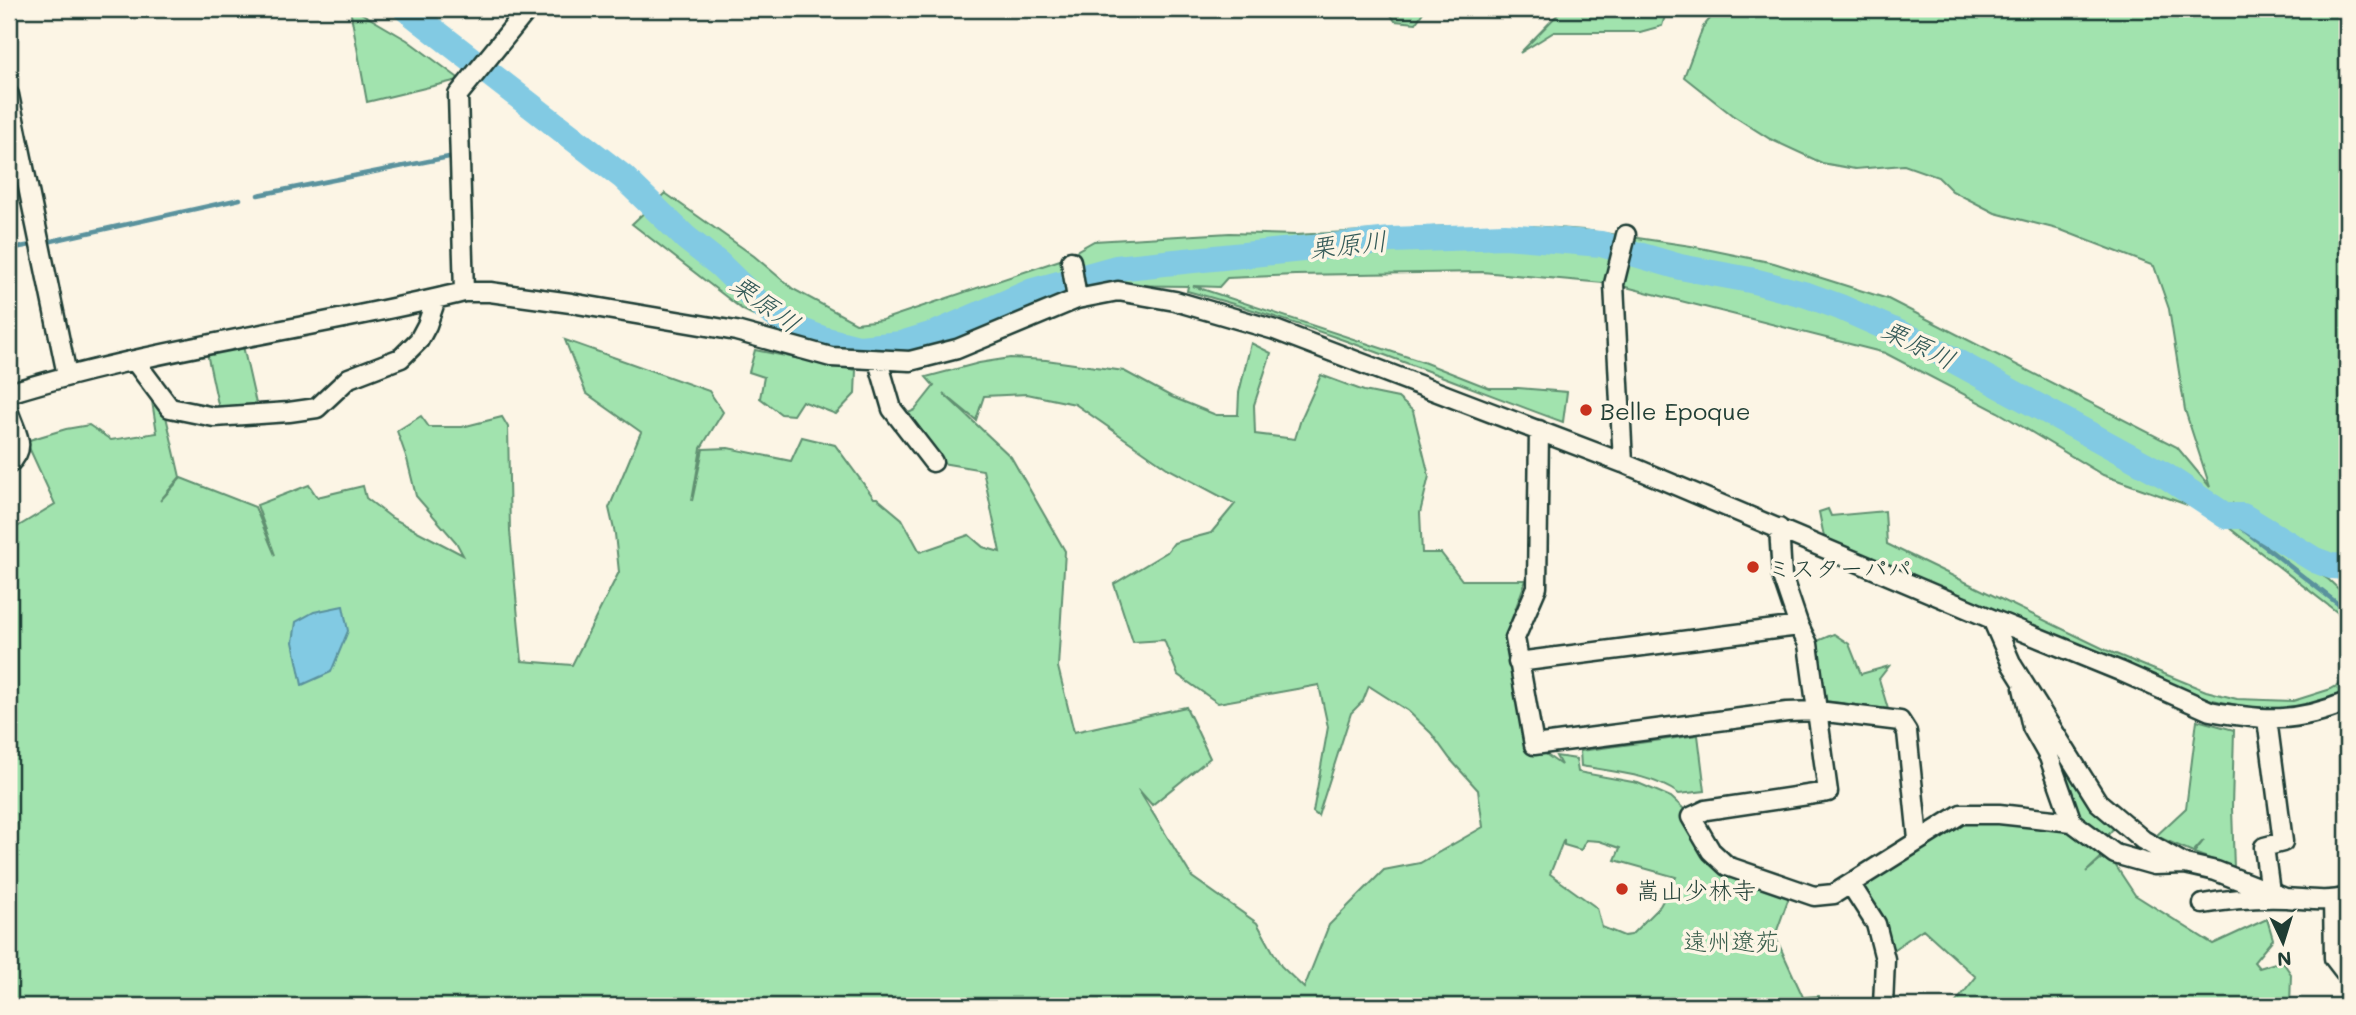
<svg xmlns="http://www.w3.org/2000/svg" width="2356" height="1015" viewBox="0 0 2356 1015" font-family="Mali,'Klee One',sans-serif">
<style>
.green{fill:#a1e3ae;stroke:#609071;stroke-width:2;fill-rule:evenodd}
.water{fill:#82cae3;stroke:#5a929d;stroke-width:2}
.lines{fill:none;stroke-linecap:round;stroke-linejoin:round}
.stream{stroke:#5a929d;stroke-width:4.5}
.river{stroke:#82cae3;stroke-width:26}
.minor-casing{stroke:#1f3d34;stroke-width:23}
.minor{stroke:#fcf5e5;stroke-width:18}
.poi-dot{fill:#c8321e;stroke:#fcf5e5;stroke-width:2.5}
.labels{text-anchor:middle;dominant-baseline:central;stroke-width:7;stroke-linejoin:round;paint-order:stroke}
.poi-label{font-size:24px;fill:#1f3d34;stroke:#fcf5e5;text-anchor:start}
.park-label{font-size:24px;fill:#395e4c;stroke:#fcf5e5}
.water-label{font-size:26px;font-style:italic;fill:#335957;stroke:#fcf5e5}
</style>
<rect width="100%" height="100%" fill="#fcf5e5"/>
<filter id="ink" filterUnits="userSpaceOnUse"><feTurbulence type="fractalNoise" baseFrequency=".0143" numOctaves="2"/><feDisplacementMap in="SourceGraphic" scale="14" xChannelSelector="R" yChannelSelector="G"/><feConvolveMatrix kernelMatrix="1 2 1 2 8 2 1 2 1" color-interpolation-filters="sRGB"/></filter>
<g filter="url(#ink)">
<path class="green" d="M350 9H354L407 40 457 77 458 80 367 102Z
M1387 9H1425L1416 23 1395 21Z
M1563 9H1667L1662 26 1640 32H1554L1520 53Z
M1718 9H2347V562L2332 560 2232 503 2271 531 2299 560 2329 580 2347 597V620L2210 513 2103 475 1998 412 1885 353 1614 284 1482 272 1295 275 1227 278 1219 287 1193 286 1423 362 1489 388H1518L1567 392 1563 422C1438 376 1316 325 1187 291L1188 286 1104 285 1037 303 938 344 887 355 823 349 743 310 632 224 665 193 754 256 793 289 856 323 882 320 1060 260 1094 241 1230 233 1296 235 1447 226H1531L1584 230 1691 246 1774 263 1888 299 2177 447 2210 487 2185 410 2169 309 2154 266 2061 230 1995 213 1952 191 1938 177 1904 165 1855 169 1822 163 1770 139 1732 115 1684 77 1703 27Z
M565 340 709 391 723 412 701 448 692 501 703 449 728 448 791 461 802 437 835 445 874 498H877L902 519 920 552 969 535 983 547 1000 552 983 470 942 463 906 414 915 410 934 386 926 377 979 363 1010 358 1046 360 1124 371 1172 397 1216 415H1238L1239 393 1251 343 1271 353 1254 405 1255 434 1295 439 1301 419 1321 375 1364 391 1398 398 1413 411 1429 476 1420 513 1422 553H1441L1462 580H1526L1505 637 1532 755 1544 753 1561 765 1556 756 1576 759 1578 772 1638 783 1671 797 1684 809 1687 818 1723 863 1790 894 1775 936 1803 997 1819 996 1820 1006H9V547L13 542 9 537V519L17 527 55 504 26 441 66 429 89 425 111 440 157 433 152 401 158 400 165 412 180 477 160 501 181 478 255 507 275 555 257 505 309 485 317 497 363 486 366 498 392 518 463 555 456 542 416 496 407 459 397 431 421 416 429 427H462L502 417 508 427 510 531 522 661 572 665 619 572 615 534 609 508 641 432 586 393ZM943 393 976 420 984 396 1027 394 1075 404 1167 468 1235 504 1211 533 1174 543 1167 552 1114 584 1133 642 1164 640 1178 675 1218 703 1319 685 1328 727 1313 812 1318 816 1351 713 1363 701 1369 686 1408 711 1431 733 1450 759 1478 790 1483 827 1420 863 1384 870 1329 925 1304 988 1281 966 1257 923 1192 877 1138 789 1152 805 1210 758 1186 707 1074 732 1058 667 1065 551 1011 457ZM1564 839V845L1581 850 1586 840 1599 841 1620 848 1615 860 1676 877 1660 906 1631 935 1624 936 1602 927 1597 908 1550 874Z
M243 346 257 408 219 409 207 353Z
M755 350 856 370 855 394 836 414 802 401 793 415 781 414 760 398 764 377 749 372Z
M1828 509 1831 516 1885 511 1887 544 2106 650 2206 691 2237 699 2293 701 2331 689 2347 680V692C2299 716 2250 710 2201 697L1881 563 1824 537 1819 512Z
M1834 634 1849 644 1861 674 1889 666 1879 679 1888 709 1825 701 1815 642Z
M2197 720 2234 730 2232 808 2234 868 2194 853 2204 840 2193 852 2156 836 2186 808Z
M1698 735 1705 791 1679 794C1651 774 1614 772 1581 766L1580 751Z
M2057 741 2116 825 2104 840 2077 821 2048 748Z
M1958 816 2072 822 2109 850 2086 872 2108 854 2135 895 2213 944 2267 919 2273 939 2254 962 2259 968 2282 961 2291 974 2290 1006H1953L1976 977 1923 929 1884 956 1854 890Z"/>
<path class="water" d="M343 606 348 631 331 672 302 685 293 642 296 622 314 612Z"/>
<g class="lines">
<path class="stream" d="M258 195 449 157
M47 242 240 199
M9 249 31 245
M2226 516 2347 611"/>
<path class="river" d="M406 9 623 177 686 238 719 264 762 306 792 327 823 339 859 348 901 344 937 333 1033 291 1116 268 1391 240 1505 236 1601 244 1680 267 1750 280 1807 295 1840 307 1924 344 2166 476 2226 516H2243L2315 560 2331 566 2347 567"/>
<g class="minor-casing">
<path id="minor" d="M9 95 67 375
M1071 261 1077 299
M464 292 458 95 528 9
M134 360 170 408 214 417 289 412 317 408 349 378 401 358 419 340 427 325 436 299
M878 361 892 409 933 462
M9 393C158 347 313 329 464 292H490L571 303 736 331 831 357 910 361 957 349 1077 299 1118 291 1175 301 1275 330 1623 463 1992 619 2120 671 2210 711C2264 721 2296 723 2347 702
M9 413C16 434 28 447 9 464
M1539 430 1537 587 1515 638 1534 745 1787 712 1818 711 1900 721 1907 732 1918 839
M1623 463 1614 284 1626 235
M1779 528 1782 576 1799 626 1808 644 1828 792 1706 810 1691 817 1711 851 1727 866 1814 896 1834 894 1961 814H1999L2072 822 2115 854 2154 865 2185 864 2216 871 2285 898
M1992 619 2012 665 2098 802 2143 840 2185 864
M1518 662 1799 626
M2023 688 2032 727 2049 757 2072 822
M2267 719 2283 842 2264 847 2270 892
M1851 885 1876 924 1885 959 1883 1006
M2333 900 2334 958 2344 971H2347
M2203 904C2231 899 2259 897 2286 898 2307 899 2327 903 2347 897"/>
</g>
<use href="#minor" class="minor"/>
</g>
</g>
<g class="poi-dot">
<circle cx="1586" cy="410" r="7"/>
<circle cx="1753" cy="567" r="7"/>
<circle cx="1622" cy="889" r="7"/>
</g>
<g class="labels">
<g class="poi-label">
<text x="1600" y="410">Belle Epoque</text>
<text x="1767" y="567">ミスターパパ</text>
<text x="1636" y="889">嵩山少林寺</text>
</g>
<g class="park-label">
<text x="1731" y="940">遠州遼苑</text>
</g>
<g class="water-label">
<text transform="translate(1348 244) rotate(-6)">栗原川</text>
<text transform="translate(766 303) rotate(36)">栗原川</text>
<text transform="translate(1919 344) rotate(26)">栗原川</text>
</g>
</g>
<rect width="2356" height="1015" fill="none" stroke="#fcf5e5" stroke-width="35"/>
<rect x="18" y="18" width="2321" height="980" fill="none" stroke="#1f3d34" stroke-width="2.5" filter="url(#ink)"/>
<g transform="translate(2283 942) rotate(176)" stroke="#fcf5e5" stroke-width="5" paint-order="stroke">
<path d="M0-5L12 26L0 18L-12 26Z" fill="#1f3d34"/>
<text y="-10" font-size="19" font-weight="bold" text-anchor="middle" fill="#1f3d34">N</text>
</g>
</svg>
